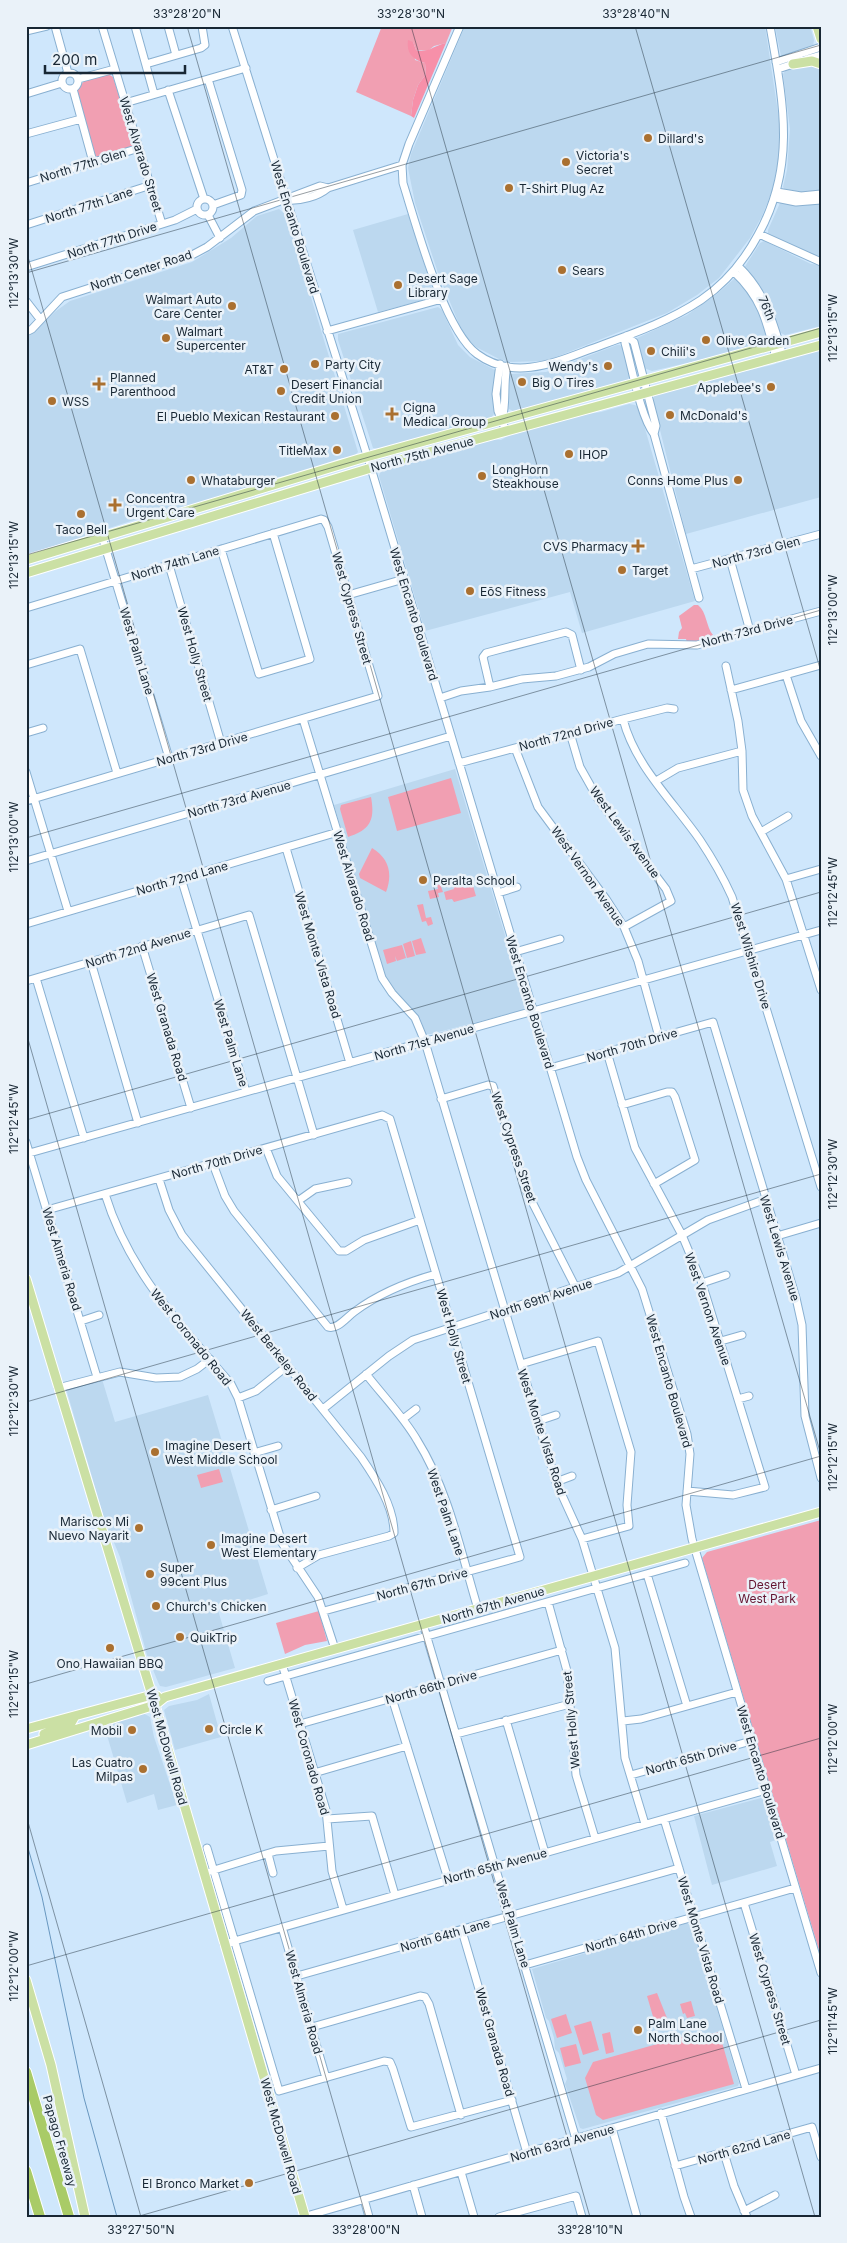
<svg xmlns="http://www.w3.org/2000/svg" width="847" height="2243" viewBox="0 0 847 2243" font-family="Inter,sans-serif">
<style>
.built{fill:#bcd8ef}
.green{fill:#f19fb2}
.forest{fill:#f790a9}
.lines{fill:none;stroke-linecap:round;stroke-linejoin:round}
.stream{stroke:#6897bf;stroke-width:1}
.minor-casing{stroke:#89b0d1;stroke-width:9}
.major-casing{stroke:#fff;stroke-width:11}
.highway-casing{stroke:#fff;stroke-width:12}
.minor{stroke:#fff;stroke-width:7}
.major{stroke:#cbe0a4;stroke-width:9}
.highway{stroke:#a9cb67;stroke-width:10}
.ticks{fill:none;stroke:#182734;stroke-width:1;stroke-opacity:0.45}
.poi-dot{fill:#aa7030;stroke:#eaf2f9;stroke-width:2}
.labels{text-anchor:middle;dominant-baseline:central;stroke-width:5;stroke-linejoin:round;paint-order:stroke}
.poi-label{font-size:12px;fill:#182734;stroke:#eaf2f9;text-anchor:start}
.street-label{font-size:12px;fill:#182734;stroke:#eaf2f9}
.park-label{font-size:12px;fill:#651531;stroke:#eaf2f9}
.neatline{fill:none;stroke:#182734;stroke-width:2}
.ticks-label{font-size:12px;text-anchor:middle;fill:#182734}
</style>
<rect width="100%" height="100%" fill="#cfe7fc"/>
<path class="built" d="M465 26H765L779 119 780 138 778 161 773 189 762 216 750 238 719 278 697 295 667 313 546 361 510 362 499 359 476 347 467 338 459 324 438 273 415 203 408 168 411 154Z
M775 26H810L814 40 813 46 781 56Z
M810 64 821 66V191L795 193 786 191 783 187 787 170 790 129 783 74 786 70Z
M780 203 802 206 821 203V258L768 234V230Z
M279 209 286 215 358 452 354 456 338 459 302 472 270 479 222 496 168 513 134 520 26 555V339L56 311 70 301 192 262 231 238 257 216Z
M408 214 434 294 431 298 378 312 353 230Z
M764 241 811 264 821 265V326L785 335 779 332 766 295 744 268 760 243Z
M735 278 752 296 762 318 767 337 764 343 718 356 652 371 644 368 637 338 687 315 717 294Z
M438 307 442 310 458 345 470 357 495 370 494 414 491 418 380 449 373 448 338 340V334Z
M617 345H620L623 348 630 374 628 380 515 412 509 409 510 374 546 372Z
M821 349V497L686 534 653 402 654 396 657 394 716 378 772 365Z
M629 404 635 405 639 408 695 601 582 633 570 592 425 631 379 476 381 470 403 466 423 458 491 439 501 440 513 433 579 415 601 412Z
M455 769 526 1005 523 1010 431 1034H426L420 1018 393 989 385 976 334 805Z
M102 1379 115 1422 208 1395 268 1594 218 1610 235 1668 166 1687 160 1686 158 1682 147 1655 120 1557 105 1521 67 1392 69 1388Z
M209 1694 221 1737 175 1750 164 1710 169 1706 197 1700Z
M143 1713 150 1717 154 1737 177 1805 158 1810 154 1794 127 1803 104 1725Z
M761 1798 764 1800 776 1840 770 1842 777 1866 712 1885 694 1816Z
M687 1923 692 1926 739 2083 738 2086 583 2129 580 2128 565 2084 567 2079 559 2053 555 2049 554 2038 549 2021 546 2018 532 1969Z"/>
<path class="green" d="M382 26H453L446 43 434 46 428 51 416 50 413 42 415 60 425 63 426 74 418 85 413 100 411 116 356 92Z
M108 74 113 77 134 144 133 147 99 158 95 156 76 91 85 80Z
M694 605H698C707 612 706 627 713 635L710 636 711 638 687 643 686 639H678L679 632 682 628 679 616Z
M451 778 461 813 397 831 388 797Z
M371 797C375 819 371 830 348 837L340 809 341 805Z
M372 848C389 858 393 874 386 892L360 878 359 874Z
M461 880 464 888 473 886 476 896 454 902 452 899 446 900 444 892 454 889 453 883Z
M440 884 443 892 438 893 439 897 430 899 428 891 438 889 437 885Z
M423 904 426 918 431 917 433 924 428 926 426 921 422 922 417 905Z
M421 938 426 953 416 955 412 941Z
M411 941 415 956 407 958 403 944Z
M402 945 406 958 397 961 395 956 396 961 387 964 383 950Z
M219 1469 223 1482 201 1488 197 1475Z
M821 1520V1957L702 1558 707 1552Z
M319 1611 327 1641 305 1645 285 1654 276 1623Z
M657 1993 669 2023 651 2027 650 2022 654 2020 647 1996Z
M691 2001 695 2016 687 2018 685 2013 683 2014 680 2004Z
M566 2014 572 2033 557 2038 551 2019Z
M591 2021 599 2050 583 2055 574 2026Z
M610 2032 614 2052 606 2054 602 2034Z
M719 2032 734 2084 603 2120 596 2115 585 2078 593 2062 693 2034 703 2036Z
M576 2044 581 2063 565 2067 560 2048Z"/>
<path class="forest" d="M408 40 413 42 416 50C427 54 435 45 446 43L414 118 411 116 413 100 418 85 426 74 425 63C413 60 406 53 408 40Z"/>
<g class="lines">
<path class="stream" d="M26 1841 42 1897 84 2098 117 2217"/>
<g class="minor-casing">
<path id="minor" d="M55 26 68 73
M102 26 162 224
M135 26 154 94
M168 26 176 55
M232 26 371 468 577 1157 586 1180 642 1289 687 1434 690 1454 686 1505 692 1539 821 1973
M460 26 409 144 402 165 403 183C416 224 444 330 477 354 514 381 554 363 591 349 629 335 668 322 701 300 726 283 744 261 758 235 797 165 783 101 770 26
M26 31 47 26
M807 59 821 55
M776 62 821 47
M146 64 201 48 205 45 202 26
M778 69 796 63
M62 81a8 8 0 1 1 16 0a8 8 0 1 1-16 0Z
M78 79 115 69
M208 79 242 190 241 195 213 205
M73 89 93 162
M168 90 204 199
M26 94 62 83
M125 103 246 68
M26 134 81 119
M26 183 139 148
M777 192 801 196 821 194
M776 198 796 202 821 200
M197 207a8 8 0 1 1 16 0a8 8 0 1 1-16 0Z
M287 200C301 201 317 197 328 188L402 165
M208 215 220 238
M26 225 151 185
M759 234 821 262
M26 267 175 220 197 209
M739 267C765 292 773 322 783 356
M734 272C762 298 767 322 776 358
M26 301 40 319
M327 331 442 299
M26 332 32 329 62 297 192 255 207 247 254 211 320 186 328 188
M626 336 625 343C632 367 640 416 654 434L699 598
M626 336 634 342 656 426 654 434
M500 364 496 394 498 411 504 426
M502 419C507 404 503 384 507 366
M104 543 169 758
M221 549 259 674 310 659 273 533
M730 559 750 631
M169 565 221 743
M691 569 821 534
M348 595 404 579
M26 608 321 519 324 520 328 527 378 696 26 801
M26 665 80 649 117 773
M726 666 738 721 742 751 743 790 752 816 786 879 821 990
M786 675 801 721 821 756
M490 687 483 657 486 653 566 632 572 635 581 670
M731 690 821 665
M440 698 461 691 490 687 522 679 556 676 589 667 614 654 648 644 697 645 821 611
M303 719 382 978 392 993 415 1018 425 1042 556 1482 582 1539 615 1648 625 1758 645 1824
M623 719C635 766 673 801 700 840 712 858 723 877 732 897L821 1187
M26 733 43 728
M570 733 580 767 598 799 666 889 671 901 624 927
M515 748 538 807 606 899 624 927 638 961 659 1037
M459 763 623 719 667 708 674 709
M26 772 68 911
M656 781 678 768 742 751
M761 832 788 816
M286 848 350 1063
M26 861 451 736
M181 878 246 1092
M786 879 821 869
M498 893 517 887
M26 924 338 832
M142 946 191 1108
M515 952 560 939
M91 962 138 1123
M36 978 84 1138
M26 981 249 915 314 1135
M607 1052 635 1148 682 1235 702 1283 765 1487 733 1495 687 1491
M550 1068 713 1022 796 1298 802 1325 805 1416 821 1478
M441 1099 488 1085 493 1086 525 1188 576 1288
M622 1105 667 1092H672L675 1097 695 1160 654 1184
M26 1142 97 1377
M266 1148 277 1176 339 1251H346L364 1240 420 1220
M26 1154 821 930
M213 1164 225 1196 234 1211 328 1327C337 1330 346 1318 354 1312 378 1294 407 1282 436 1274
M159 1179 169 1210 182 1235 361 1457C376 1479 394 1506 394 1533L389 1536 319 1555 297 1568
M105 1194C129 1272 179 1323 231 1384L238 1398 282 1543 318 1597 335 1649
M298 1201 315 1189 348 1182
M47 1210 382 1115 390 1119 520 1557 324 1611
M777 1236 821 1223
M702 1283 726 1275
M81 1321 99 1315
M721 1341 742 1335
M521 1364 598 1341 631 1452 627 1505 629 1526 582 1539
M366 1374C383 1396 403 1416 417 1440 449 1491 461 1553 478 1609
M58 1388 120 1372 156 1378 180 1377 197 1369 210 1359
M238 1398 256 1391 287 1366
M738 1399 749 1396
M323 1409 389 1356 413 1340 618 1273 708 1220 766 1199
M403 1419 416 1409
M538 1421 556 1415
M254 1453 278 1446
M556 1482 572 1476
M271 1510 316 1496
M647 1574 687 1706
M548 1602 567 1671 576 1775 595 1838
M423 1624 576 2139
M282 1664 326 1810 332 1871 343 1909
M268 1681 685 1563
M392 1698 448 1879
M506 1720 545 1853
M623 1721 641 1719 737 1692
M300 1724 562 1650
M456 1734 570 1704
M314 1773 407 1746
M631 1775 751 1741
M327 1819 372 1816 395 1895
M664 1819 746 2089
M207 1848 279 2091 384 2061 390 2062 393 2069 411 2127 512 2100
M268 1854 273 1873
M211 1871 276 1851 329 1846
M744 1903 796 2075
M282 1927 326 2078
M462 1931 527 2153
M224 1944 766 1790
M525 1965 795 1888
M297 1976 679 1868
M312 2027 420 1996 425 1997 429 2004 461 2115
M661 2113 684 2197 691 2217
M612 2128 637 2217
M724 2153 734 2186 747 2217
M675 2166 812 2127 821 2157
M461 2172 474 2217
M413 2185 422 2217
M364 2199 369 2217
M744 2211 775 2195
M303 2217 821 2068
M499 2217 576 2196 582 2217"/>
</g>
<g class="major-casing">
<path id="major" d="M817 26 821 39
M793 64 812 61 821 64
M26 560 359 459 821 332
M26 573 371 468 821 345
M26 1279 152 1695 305 2217
M26 1729 152 1695 157 1696
M44 1734 71 1723 75 1716
M26 1745 155 1705 165 1697 821 1512
M26 1980 51 2065 85 2217"/>
</g>
<g class="highway-casing">
<path id="highway" d="M26 2072 69 2217
M26 2171 40 2217"/>
</g>
<use href="#minor" class="minor"/>
<use href="#major" class="major"/>
<use href="#highway" class="highway"/>
</g>
<path class="ticks" d="M187 26 815 2217M411 26 821 1455M635 26 821 672M26 250 590 2217M26 273 821 45M26 555 821 328M26 838 821 610M26 1032 366 2217M26 1120 821 892M26 1402 821 1174M26 1684 821 1456M26 1815 141 2217M26 1966 821 1738M136 2217 821 2020"/>
<g class="poi-dot">
<circle cx="648" cy="138" r="5"/>
<circle cx="566" cy="162" r="5"/>
<circle cx="509" cy="188" r="5"/>
<circle cx="562" cy="270" r="5"/>
<circle cx="398" cy="285" r="5"/>
<circle cx="232" cy="306" r="5"/>
<circle cx="166" cy="338" r="5"/>
<circle cx="706" cy="340" r="5"/>
<circle cx="651" cy="351" r="5"/>
<circle cx="315" cy="364" r="5"/>
<circle cx="608" cy="366" r="5"/>
<circle cx="284" cy="369" r="5"/>
<circle cx="522" cy="382" r="5"/>
<path d="M96.5 376.5h5v5h5v5h-5v5h-5v-5h-5v-5h5z"/>
<circle cx="771" cy="387" r="5"/>
<circle cx="281" cy="391" r="5"/>
<circle cx="52" cy="401" r="5"/>
<path d="M389.5 406.5h5v5h5v5h-5v5h-5v-5h-5v-5h5z"/>
<circle cx="670" cy="415" r="5"/>
<circle cx="335" cy="416" r="5"/>
<circle cx="337" cy="450" r="5"/>
<circle cx="569" cy="454" r="5"/>
<circle cx="482" cy="476" r="5"/>
<circle cx="191" cy="480" r="5"/>
<circle cx="738" cy="480" r="5"/>
<path d="M112.5 497.5h5v5h5v5h-5v5h-5v-5h-5v-5h5z"/>
<circle cx="81" cy="514" r="5"/>
<path d="M635.5 538.5h5v5h5v5h-5v5h-5v-5h-5v-5h5z"/>
<circle cx="622" cy="570" r="5"/>
<circle cx="470" cy="591" r="5"/>
<circle cx="423" cy="880" r="5"/>
<circle cx="155" cy="1452" r="5"/>
<circle cx="139" cy="1528" r="5"/>
<circle cx="211" cy="1545" r="5"/>
<circle cx="150" cy="1574" r="5"/>
<circle cx="156" cy="1606" r="5"/>
<circle cx="180" cy="1637" r="5"/>
<circle cx="110" cy="1648" r="5"/>
<circle cx="209" cy="1729" r="5"/>
<circle cx="132" cy="1730" r="5"/>
<circle cx="143" cy="1769" r="5"/>
<circle cx="638" cy="2030" r="5"/>
<circle cx="249" cy="2183" r="5"/>
</g>
<g class="labels">
<g class="poi-label">
<text x="658" y="138">Dillard's</text>
<text x="576" y="155">Victoria's<tspan x="576" dy="14">Secret</tspan></text>
<text x="519" y="188">T-Shirt Plug Az</text>
<text x="572" y="270">Sears</text>
<text x="408" y="278">Desert Sage<tspan x="408" dy="14">Library</tspan></text>
<text x="222" y="299" text-anchor="end">Walmart Auto<tspan x="222" dy="14">Care Center</tspan></text>
<text x="176" y="331">Walmart<tspan x="176" dy="14">Supercenter</tspan></text>
<text x="716" y="340">Olive Garden</text>
<text x="661" y="351">Chili's</text>
<text x="325" y="364">Party City</text>
<text x="598" y="366" text-anchor="end">Wendy's</text>
<text x="274" y="369" text-anchor="end">AT&amp;T</text>
<text x="110" y="377">Planned<tspan x="110" dy="14">Parenthood</tspan></text>
<text x="532" y="382">Big O Tires</text>
<text x="291" y="384">Desert Financial<tspan x="291" dy="14">Credit Union</tspan></text>
<text x="761" y="387" text-anchor="end">Applebee's</text>
<text x="62" y="401">WSS</text>
<text x="403" y="407">Cigna<tspan x="403" dy="14">Medical Group</tspan></text>
<text x="680" y="415">McDonald's</text>
<text x="325" y="416" text-anchor="end">El Pueblo Mexican Restaurant</text>
<text x="327" y="450" text-anchor="end">TitleMax</text>
<text x="579" y="454">IHOP</text>
<text x="492" y="469">LongHorn<tspan x="492" dy="14">Steakhouse</tspan></text>
<text x="201" y="480">Whataburger</text>
<text x="728" y="480" text-anchor="end">Conns Home Plus</text>
<text x="126" y="498">Concentra<tspan x="126" dy="14">Urgent Care</tspan></text>
<text x="81" y="529" text-anchor="middle">Taco Bell</text>
<text x="628" y="546" text-anchor="end">CVS Pharmacy</text>
<text x="632" y="570">Target</text>
<text x="480" y="591">EōS Fitness</text>
<text x="433" y="880">Peralta School</text>
<text x="165" y="1445">Imagine Desert<tspan x="165" dy="14">West Middle School</tspan></text>
<text x="129" y="1521" text-anchor="end">Mariscos Mi<tspan x="129" dy="14">Nuevo Nayarit</tspan></text>
<text x="221" y="1538">Imagine Desert<tspan x="221" dy="14">West Elementary</tspan></text>
<text x="160" y="1567">Super<tspan x="160" dy="14">99cent Plus</tspan></text>
<text x="166" y="1606">Church's Chicken</text>
<text x="190" y="1637">QuikTrip</text>
<text x="110" y="1663" text-anchor="middle">Ono Hawaiian BBQ</text>
<text x="219" y="1729">Circle K</text>
<text x="122" y="1730" text-anchor="end">Mobil</text>
<text x="133" y="1762" text-anchor="end">Las Cuatro<tspan x="133" dy="14">Milpas</tspan></text>
<text x="648" y="2023">Palm Lane<tspan x="648" dy="14">North School</tspan></text>
<text x="239" y="2183" text-anchor="end">El Bronco Market</text>
</g>
<g class="street-label">
<text transform="translate(141 154) rotate(73)">West Alvarado Street</text>
<text transform="translate(83 165) rotate(-17)">North 77th Glen</text>
<text transform="translate(89 205) rotate(-18)">North 77th Lane</text>
<text transform="translate(295 227) rotate(73)">West Encanto Boulevard</text>
<text transform="translate(112 240) rotate(-18)">North 77th Drive</text>
<text transform="translate(141 270) rotate(-18)">North Center Road</text>
<text transform="translate(767 308) rotate(67)">76th</text>
<text transform="translate(422 454) rotate(-15)">North 75th Avenue</text>
<text transform="translate(756 552) rotate(-15)">North 73rd Glen</text>
<text transform="translate(175 563) rotate(-17)">North 74th Lane</text>
<text transform="translate(352 608) rotate(74)">West Cypress Street</text>
<text transform="translate(414 614) rotate(73)">West Encanto Boulevard</text>
<text transform="translate(747 631) rotate(-15)">North 73rd Drive</text>
<text transform="translate(137 651) rotate(73)">West Palm Lane</text>
<text transform="translate(195 654) rotate(74)">West Holly Street</text>
<text transform="translate(566 734) rotate(-15)">North 72nd Drive</text>
<text transform="translate(202 749) rotate(-16)">North 73rd Drive</text>
<text transform="translate(239 799) rotate(-16)">North 73rd Avenue</text>
<text transform="translate(625 832) rotate(54)">West Lewis Avenue</text>
<text transform="translate(588 876) rotate(55)">West Vernon Avenue</text>
<text transform="translate(182 878) rotate(-16)">North 72nd Lane</text>
<text transform="translate(354 886) rotate(73)">West Alvarado Road</text>
<text transform="translate(138 948) rotate(-17)">North 72nd Avenue</text>
<text transform="translate(318 955) rotate(73)">West Monte Vista Road</text>
<text transform="translate(751 956) rotate(73)">West Wilshire Drive</text>
<text transform="translate(530 1002) rotate(73)">West Encanto Boulevard</text>
<text transform="translate(167 1027) rotate(73)">West Granada Road</text>
<text transform="translate(424 1042) rotate(-16)">North 71st Avenue</text>
<text transform="translate(231 1043) rotate(73)">West Palm Lane</text>
<text transform="translate(632 1045) rotate(-16)">North 70th Drive</text>
<text transform="translate(514 1147) rotate(71)">West Cypress Street</text>
<text transform="translate(217 1162) rotate(-16)">North 70th Drive</text>
<text transform="translate(780 1248) rotate(73)">West Lewis Avenue</text>
<text transform="translate(62 1259) rotate(73)">West Almeria Road</text>
<text transform="translate(541 1299) rotate(-18)">North 69th Avenue</text>
<text transform="translate(708 1309) rotate(71)">West Vernon Avenue</text>
<text transform="translate(454 1336) rotate(74)">West Holly Street</text>
<text transform="translate(191 1337) rotate(51)">West Coronado Road</text>
<text transform="translate(279 1355) rotate(51)">West Berkeley Road</text>
<text transform="translate(669 1381) rotate(74)">West Encanto Boulevard</text>
<text transform="translate(542 1432) rotate(72)">West Monte Vista Road</text>
<text transform="translate(446 1512) rotate(71)">West Palm Lane</text>
<text transform="translate(422 1584) rotate(-15)">North 67th Drive</text>
<text transform="translate(493 1605) rotate(-16)">North 67th Avenue</text>
<text transform="translate(431 1687) rotate(-16)">North 66th Drive</text>
<text transform="translate(571 1720) rotate(-95)">West Holly Street</text>
<text transform="translate(167 1747) rotate(74)">West McDowell Road</text>
<text transform="translate(309 1757) rotate(74)">West Coronado Road</text>
<text transform="translate(691 1758) rotate(-16)">North 65th Drive</text>
<text transform="translate(761 1772) rotate(73)">West Encanto Boulevard</text>
<text transform="translate(495 1866) rotate(-15)">North 65th Avenue</text>
<text transform="translate(513 1924) rotate(73)">West Palm Lane</text>
<text transform="translate(445 1935) rotate(-16)">North 64th Lane</text>
<text transform="translate(631 1935) rotate(-16)">North 64th Drive</text>
<text transform="translate(701 1940) rotate(73)">West Monte Vista Road</text>
<text transform="translate(770 1989) rotate(73)">West Cypress Street</text>
<text transform="translate(304 2002) rotate(74)">West Almeria Road</text>
<text transform="translate(495 2042) rotate(74)">West Granada Road</text>
<text transform="translate(281 2136) rotate(74)">West McDowell Road</text>
<text transform="translate(60 2141) rotate(74)">Papago Freeway</text>
<text transform="translate(562 2143) rotate(-16)">North 63rd Avenue</text>
<text transform="translate(744 2147) rotate(-16)">North 62nd Lane</text>
</g>
<g class="park-label">
<text x="767" y="1584">Desert<tspan x="767" dy="14">West Park</tspan></text>
</g>
</g>
<rect width="847" height="2243" fill="none" stroke="#eaf2f9" stroke-width="55"/>
<path d="M45 65v8h140v-8" fill="none" stroke="#182734" stroke-width="2.5"/>
<text x="52" y="65" font-size="15" fill="#182734" stroke="#eaf2f9" stroke-width="4" paint-order="stroke">200 m</text>
<rect x="28" y="28" width="792" height="2188" class="neatline"/>
<g class="ticks-label">
<text x="187" y="18">33°28'20"N</text>
<text x="411" y="18">33°28'30"N</text>
<text x="636" y="18">33°28'40"N</text>
<text transform="translate(14 273) rotate(-90)" y="4">112°13'30"W</text>
<text transform="translate(833 328) rotate(-90)" y="4">112°13'15"W</text>
<text transform="translate(14 555) rotate(-90)" y="4">112°13'15"W</text>
<text transform="translate(833 610) rotate(-90)" y="4">112°13'00"W</text>
<text transform="translate(14 837) rotate(-90)" y="4">112°13'00"W</text>
<text transform="translate(833 892) rotate(-90)" y="4">112°12'45"W</text>
<text transform="translate(14 1119) rotate(-90)" y="4">112°12'45"W</text>
<text transform="translate(833 1174) rotate(-90)" y="4">112°12'30"W</text>
<text transform="translate(14 1401) rotate(-90)" y="4">112°12'30"W</text>
<text transform="translate(833 1457) rotate(-90)" y="4">112°12'15"W</text>
<text transform="translate(14 1684) rotate(-90)" y="4">112°12'15"W</text>
<text transform="translate(833 1739) rotate(-90)" y="4">112°12'00"W</text>
<text transform="translate(14 1966) rotate(-90)" y="4">112°12'00"W</text>
<text transform="translate(833 2021) rotate(-90)" y="4">112°11'45"W</text>
<text x="141" y="2234">33°27'50"N</text>
<text x="366" y="2234">33°28'00"N</text>
<text x="590" y="2234">33°28'10"N</text>
</g>
</svg>
